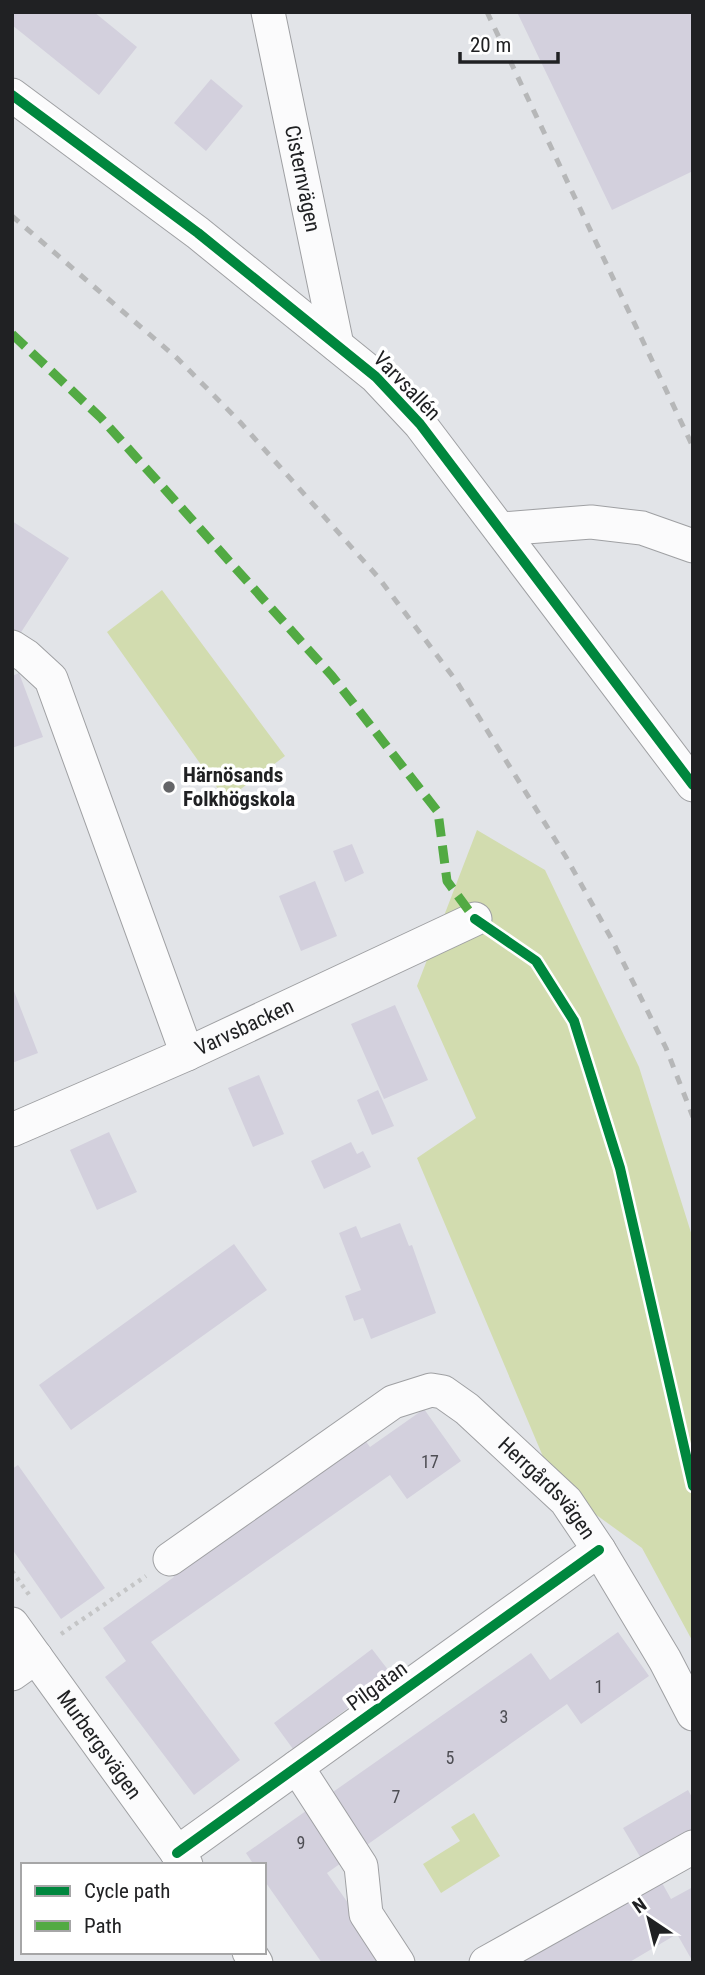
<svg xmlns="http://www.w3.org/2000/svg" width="705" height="1975" viewBox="0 0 705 1975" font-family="'Roboto Condensed',sans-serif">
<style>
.green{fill:#d2dcaf}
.building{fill:#d3d0dd}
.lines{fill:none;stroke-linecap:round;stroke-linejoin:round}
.minor-casing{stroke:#9fa0a3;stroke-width:35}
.path{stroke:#c4c5c6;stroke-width:4.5;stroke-dasharray:3.5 5;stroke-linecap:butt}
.minor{stroke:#fbfbfc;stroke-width:33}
.rail{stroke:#b6b7b8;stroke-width:5;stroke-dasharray:9 9;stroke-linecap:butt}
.quiet{stroke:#52aa43;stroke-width:9;stroke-dasharray:18 9;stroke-linecap:butt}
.cycleway-casing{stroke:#fff;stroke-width:15}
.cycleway{stroke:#00873e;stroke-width:10}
.poi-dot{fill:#646568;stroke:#fff;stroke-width:2.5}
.labels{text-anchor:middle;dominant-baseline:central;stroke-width:7;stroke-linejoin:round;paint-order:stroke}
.number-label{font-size:18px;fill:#4e4e54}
.street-label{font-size:21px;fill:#202123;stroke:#fff}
.poi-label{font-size:21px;font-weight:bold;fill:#202123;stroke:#fff;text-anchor:start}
</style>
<rect width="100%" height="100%" fill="#e2e4e8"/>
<path class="green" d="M162 590 285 756 226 800 107 632Z
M477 830 545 870 639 1067 693 1239V1642L642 1548 555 1485 417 1158 476 1118 417 986Z
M474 1813 500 1856 441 1893 423 1864 460 1841 451 1827Z"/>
<path class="building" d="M12 12H94L137 47 99 95 12 25Z
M517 12H693V171L612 210Z
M211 79 243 106 206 151 174 123Z
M12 521 69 558 18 637 12 633Z
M19 673 43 737 12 748V676Z
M352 844 364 873 345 882 333 851Z
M315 881 337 936 301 951 279 896Z
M12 986 38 1053 12 1063Z
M395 1005 428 1080 384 1099 351 1024Z
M259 1075 284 1134 253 1147 228 1088Z
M378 1090 394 1126 372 1135 357 1100Z
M109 1132 137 1192 97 1210 70 1150Z
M351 1142 357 1154 363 1151 371 1167 324 1189 311 1161Z
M400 1223 409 1246 412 1245 436 1313 371 1339 363 1318 354 1321 345 1296 361 1290 339 1233 356 1226 361 1238Z
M234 1244 267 1290 71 1430 39 1385Z
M424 1409 461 1461 407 1499 390 1475 151 1642 240 1760 194 1795 105 1677 126 1661 103 1628 174 1577 168 1567 359 1432 370 1447Z
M18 1465 105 1588 61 1619 12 1549V1469Z
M618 1632 649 1676 581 1724 567 1704 327 1873 390 1963H322L264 1880V1865H254L246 1853 531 1653 550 1680Z
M372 1649 392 1675 293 1749 274 1723Z
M688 1790 693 1799V1830L642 1860 623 1828Z
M661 1881 671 1899 693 1887V1962L677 1934 628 1963H522Z"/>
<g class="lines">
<g class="minor-casing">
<g id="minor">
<path id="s1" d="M268 12 337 345"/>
<path d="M12 95 198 233 376 377 420 424 693 785"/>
<path d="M501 529 591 522 642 528 693 546"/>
<path d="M12 647 26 656 51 679 187 1054"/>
<path id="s2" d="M12 1130 187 1054 475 919"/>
<path id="s3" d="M170 1559 393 1402 431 1390 443 1392 467 1409 566 1501 599 1550 665 1660 693 1714"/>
<path id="s4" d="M12 1624 186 1865"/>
<path d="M12 1674 36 1657"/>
<path d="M297 1767 361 1866 366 1914 398 1963"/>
<path d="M177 1853 599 1550"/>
<path d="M249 1952 256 1963"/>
<path d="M486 1963 693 1847"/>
</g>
</g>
<path class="path" d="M12 1571 30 1596
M61 1634 146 1576"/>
<use href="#minor" class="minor"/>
<path class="rail" d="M487 12 693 447
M12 216 178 359 240 422 378 577 457 682 566 857 611 938 666 1048 693 1117"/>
<path class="quiet" d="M12 334 101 418 332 676 438 812 447 881 475 919"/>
<g class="cycleway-casing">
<path id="cycleway" d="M12 95 198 233 376 377 420 424 693 785
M475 919 536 961 574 1021 620 1168 693 1486
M177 1853 599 1550"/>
</g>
<use href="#cycleway" class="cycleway"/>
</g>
<circle class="poi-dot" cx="169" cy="787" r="7"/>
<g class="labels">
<g class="number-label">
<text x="430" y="1461">17</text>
<text x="599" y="1686">1</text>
<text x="504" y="1716">3</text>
<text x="450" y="1757">5</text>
<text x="396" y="1796">7</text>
<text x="301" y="1842">9</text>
</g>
<g class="street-label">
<text stroke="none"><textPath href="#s1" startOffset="170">Cisternvägen</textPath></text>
<text transform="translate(407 386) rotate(46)">Varvsallén</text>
<text stroke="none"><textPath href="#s2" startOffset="254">Varvsbacken</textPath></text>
<text stroke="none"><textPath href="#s3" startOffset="467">Herrgårdsvägen</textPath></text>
<text transform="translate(377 1686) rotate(-36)">Pilgatan</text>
<text stroke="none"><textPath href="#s4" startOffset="149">Murbergsvägen</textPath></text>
</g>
<g class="poi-label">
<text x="183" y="775">Härnösands<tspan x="183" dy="24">Folkhögskola</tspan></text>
</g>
</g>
<rect width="705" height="1975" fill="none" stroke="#202123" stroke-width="28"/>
<rect x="21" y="1863" width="245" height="91" fill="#ffffff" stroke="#a6a6a7" stroke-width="2"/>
<rect x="35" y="1886" width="35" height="10" fill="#00873e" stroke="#a6a6a7" stroke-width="2"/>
<text x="84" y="1898" font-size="21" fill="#202123">Cycle path</text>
<rect x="35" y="1921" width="35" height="10" fill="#52aa43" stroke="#a6a6a7" stroke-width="2"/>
<text x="84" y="1933" font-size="21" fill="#202123">Path</text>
<g transform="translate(649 1919) rotate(325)" stroke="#ffffff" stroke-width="5" paint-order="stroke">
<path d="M0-5L12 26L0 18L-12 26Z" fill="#202123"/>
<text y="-10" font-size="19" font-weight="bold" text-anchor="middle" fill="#202123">N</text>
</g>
<path d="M460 52v10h98v-10" fill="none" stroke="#202123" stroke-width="3.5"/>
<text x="470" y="52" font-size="21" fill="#202123" stroke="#ffffff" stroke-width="5" paint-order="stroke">20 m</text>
</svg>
